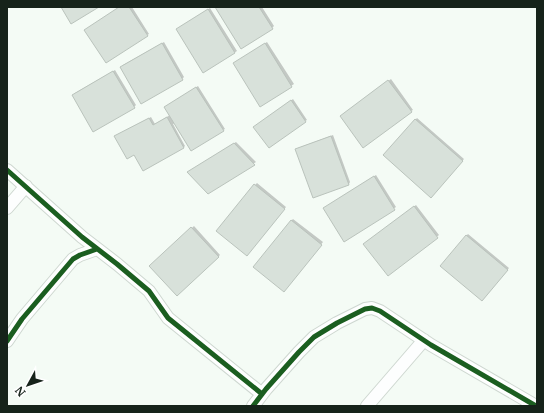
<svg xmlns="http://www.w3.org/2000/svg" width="544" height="413" viewBox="0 0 544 413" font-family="Merriweather,serif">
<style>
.shadow{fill:#0003}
.building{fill:#d8e1da;stroke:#bac3bc}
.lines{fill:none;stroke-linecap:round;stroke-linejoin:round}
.street-casing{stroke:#ced7d0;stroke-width:14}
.street{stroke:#fdfefe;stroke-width:12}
.cycleway-casing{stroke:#fff;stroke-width:8}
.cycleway{stroke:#1b5e20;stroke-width:5}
</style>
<rect width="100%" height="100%" fill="#f4fbf5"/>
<path class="shadow" d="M120 7H132L149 34 147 35Z
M216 7H262L274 26 272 28Z
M210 8 237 51 203 72 179 28Z
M164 42 184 77 182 79 123 65Z
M267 42 294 84 260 106 234 63Z
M115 70 136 105 134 107 75 93Z
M391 79 413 110 411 111 341 116Z
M198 86 225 129 223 130 175 123 173 124 185 146 183 148 135 154 117 135 151 117 155 124 170 115 167 106Z
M293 99 307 120 305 121 257 125Z
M417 118 464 159 431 197 384 155Z
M333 135 350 182 349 184 314 197 297 149 298 148Z
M236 142 256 162 208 193 190 171Z
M376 175 396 207 344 241 326 207Z
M257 183 286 207 249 253 255 185Z
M416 205 439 235 388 275 366 243Z
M293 219 323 242 286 289 291 221Z
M194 226 220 255 177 294 151 266Z
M468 234 509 268 484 298 466 236Z"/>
<path class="building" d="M61 7H99L71 24Z
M119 7H129L148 36 106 63 84 30Z
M215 7H259L273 29 241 49Z
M208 9 235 53 203 73 176 29Z
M162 43 183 80 141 104 120 67Z
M265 43 292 87 260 107 233 63Z
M113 71 135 108 93 132 72 95Z
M388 80 412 112 363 148 340 116Z
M196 87 224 131 191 151 164 107Z
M291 100 306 122 269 148 253 127Z
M167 117 184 148 143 171 134 155 127 159 114 136 149 118 153 125Z
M415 119 463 161 431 198 383 155Z
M331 136 349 185 313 198 295 149Z
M234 143 255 165 208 194 187 172Z
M374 176 395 210 344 242 323 208Z
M254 184 285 209 247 256 216 231Z
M414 206 438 238 388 276 363 244Z
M291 220 322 245 284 292 253 267Z
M191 227 219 257 177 296 149 266Z
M466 235 508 270 482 301 440 266Z"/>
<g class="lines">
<g class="street-casing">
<path id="street" d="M7 170 82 237 117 264 149 291 168 318 262 394
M7 208 26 186
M7 341 22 319 73 259 80 255 97 249
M253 406 266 389 299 352 314 337 337 323 365 309 372 308 380 311 431 345 536 406
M367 406 424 340"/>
</g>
<use href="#street" class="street"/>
<g class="cycleway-casing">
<path id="cycleway" d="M7 170 82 237 117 264 149 291 168 318 262 394
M7 341 22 319 73 259 80 255 97 249
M253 406 266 389 299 352 314 337 337 323 365 309 372 308 380 311 431 345 536 406"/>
</g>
<use href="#cycleway" class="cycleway"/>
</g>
<rect width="544" height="413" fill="none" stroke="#16231a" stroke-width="16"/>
<g transform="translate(28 385) rotate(230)" stroke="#ffffff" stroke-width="3" paint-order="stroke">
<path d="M0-3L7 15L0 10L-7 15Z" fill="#16231a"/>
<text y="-6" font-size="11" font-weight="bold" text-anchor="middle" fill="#16231a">N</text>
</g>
</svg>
